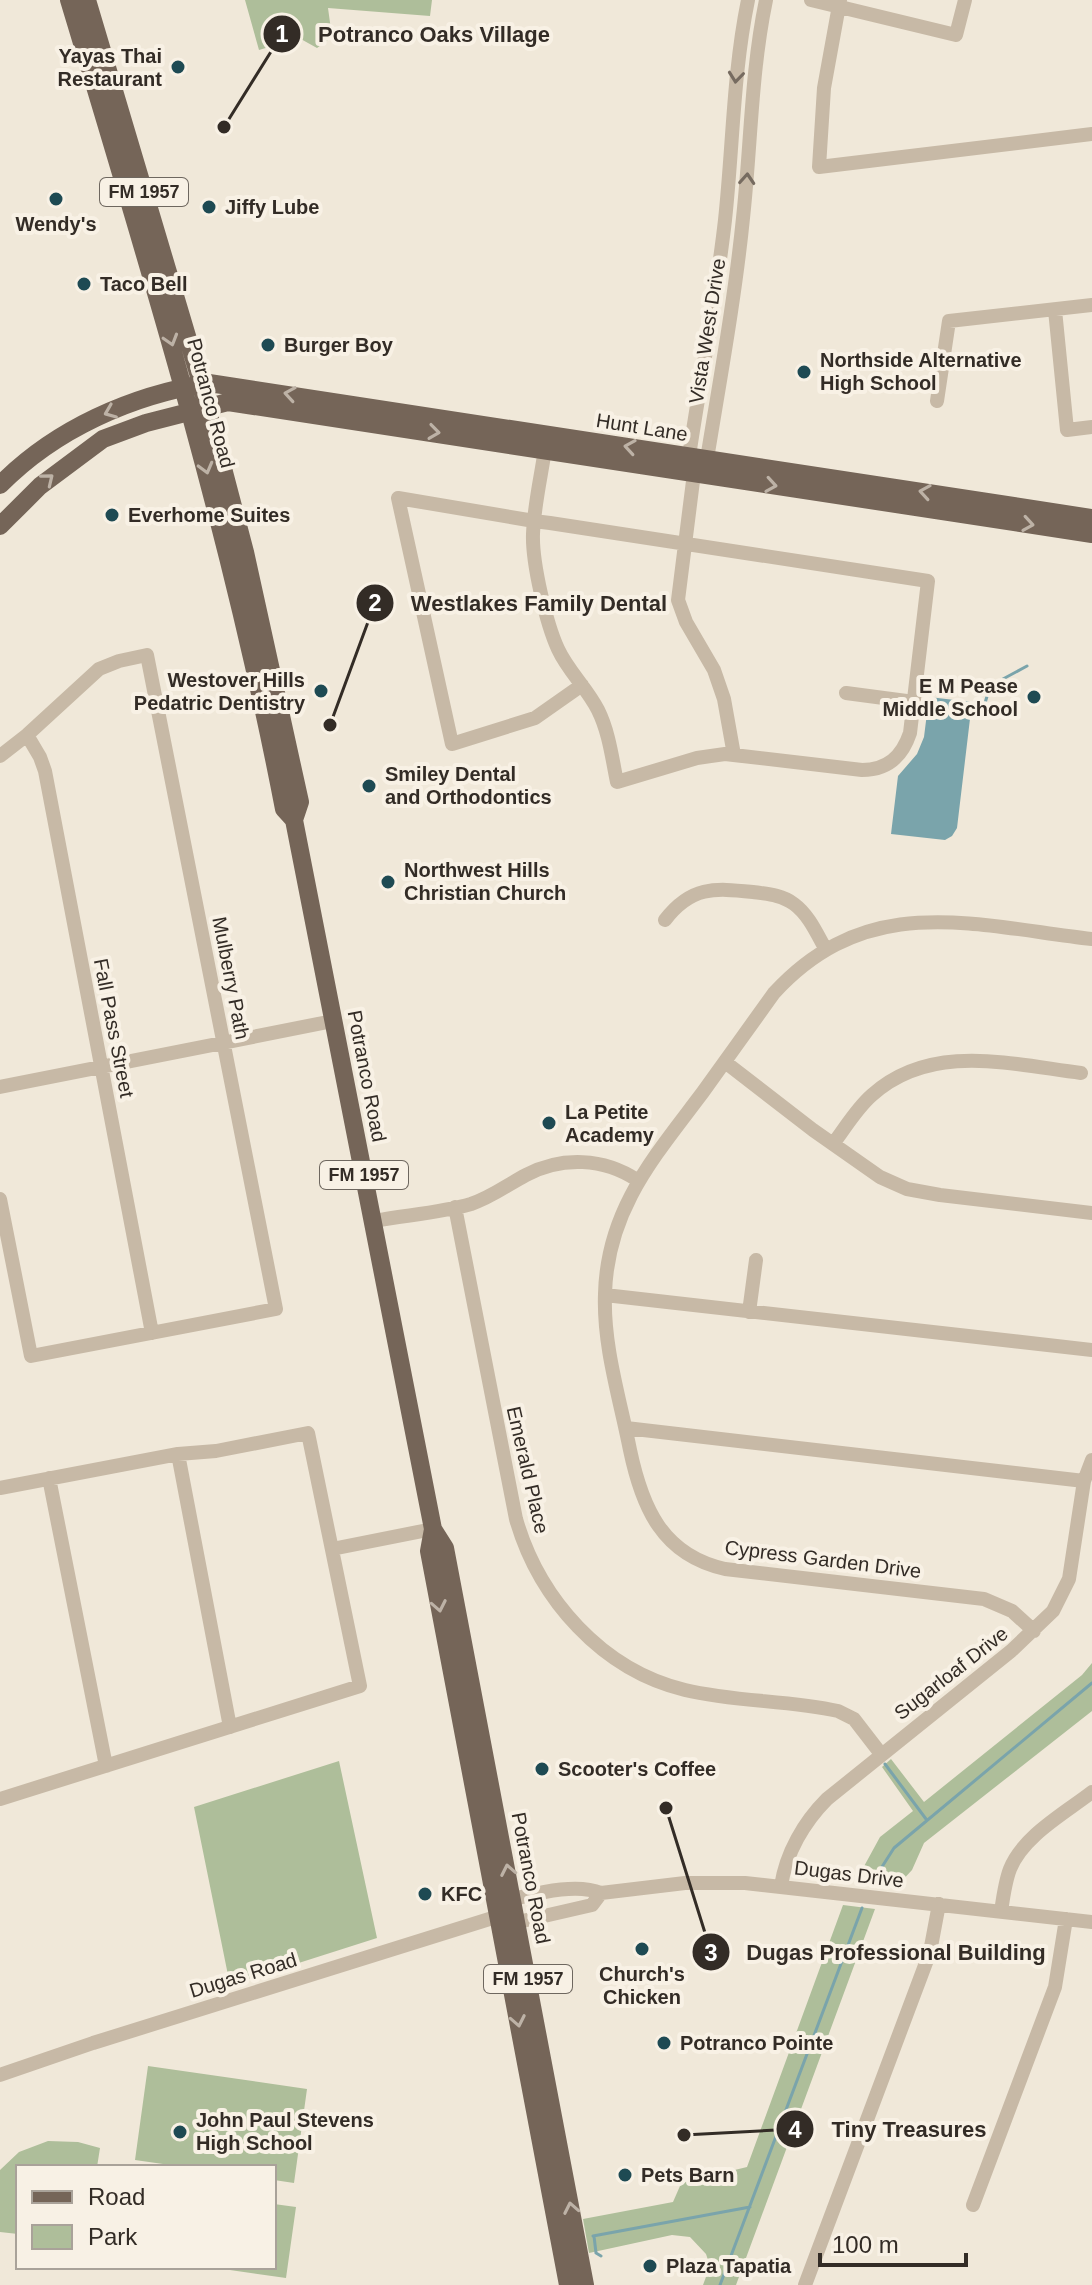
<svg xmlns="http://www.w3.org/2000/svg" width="1092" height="2285" viewBox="0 0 1092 2285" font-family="Helvetica,sans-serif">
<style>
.green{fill:#aebe9a}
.water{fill:#7aa4ab}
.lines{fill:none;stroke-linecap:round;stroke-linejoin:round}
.stream{stroke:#7aa4ab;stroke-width:3}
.minor{stroke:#c7b9a6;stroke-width:14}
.major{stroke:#756558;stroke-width:18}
.oneway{stroke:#766b60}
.oneway2{stroke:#bdb2a6}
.poi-dot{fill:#1e4a53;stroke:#f8f1e5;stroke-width:3}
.labels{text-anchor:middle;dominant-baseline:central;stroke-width:8;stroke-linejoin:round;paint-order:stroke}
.shield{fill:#f8f1e5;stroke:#6e675f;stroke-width:2}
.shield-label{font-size:18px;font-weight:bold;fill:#332c26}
.poi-label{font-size:20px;font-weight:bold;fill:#332c26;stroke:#f8f1e5;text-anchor:start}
.street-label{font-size:20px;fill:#332c26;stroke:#f8f1e5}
.leader{fill:none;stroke:#332c26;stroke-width:3}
.callout-dot{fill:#332c26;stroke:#f8f1e5;stroke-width:3}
.mark-label{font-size:24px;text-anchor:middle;font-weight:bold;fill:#fff}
.callout-label{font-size:22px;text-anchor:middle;font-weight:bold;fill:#332c26;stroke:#f8f1e5;stroke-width:8;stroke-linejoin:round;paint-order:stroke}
</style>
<rect width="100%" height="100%" fill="#f0e8d9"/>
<path class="green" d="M245 0H432L430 16 328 8 332 37 317 48 299 38 259 50Z
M1092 1663V1711L924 1843 912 1870 899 1884 856 1881 880 1837 913 1811 882 1767 891 1759 924 1802 1082 1675Z
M339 1761 377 1938 230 1985 194 1807Z
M843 1905 875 1909 736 2285H703L710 2266 706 2254 690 2237 672 2235 589 2253 583 2219 673 2202 680 2186 685 2182 747 2167Z
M148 2066 307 2089 294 2183 274 2180V2167H184L135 2160Z
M48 2141 78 2142 100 2148 97 2167H18V2234L0 2232V2170L19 2152Z
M274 2204 296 2207 286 2278 209 2267H274Z"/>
<path class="water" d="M929 697 972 702 957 828 952 836 945 840 891 834 898 776 917 754 924 737Z"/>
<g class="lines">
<path class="stream" d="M970 715 977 716 983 710 990 686 1027 666
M885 1764 926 1819
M871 1884 894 1848 1092 1683
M593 2236 750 2207
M594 2236 596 2253 601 2256
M720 2285 862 1908"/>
<path class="minor" d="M811 0 956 35 965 0
M840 0 824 88 819 167 1092 134
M1055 310 1067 430 1092 427
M937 401 949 321 1092 305
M545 449C541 477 534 506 533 534 532 562 546 623 558 649 568 671 587 688 598 710 609 732 612 758 617 782L697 758 725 754 862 770C887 770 902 757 910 733L928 581 550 523 534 521 398 498 452 744 535 718 582 685
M700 467 707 459C720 379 735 298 743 218 751 145 751 72 766 0
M846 693 914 702
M27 735 40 757 45 771 152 1333
M734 755 724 699 714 670 686 622 678 600 694 473 689 456C701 377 716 299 725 220 733 146 733 73 748 0
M0 756 27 735 99 669 119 661 147 655 276 1309 31 1356 0 1199
M665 920C691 886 714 888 753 892 768 894 782 895 794 904 809 915 817 934 826 950
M725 1062 813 1130 880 1177 907 1189 940 1195 1092 1213
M0 1087 333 1021
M833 1144C846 1127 856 1109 872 1095 931 1042 1010 1064 1081 1073
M455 1207 516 1519C539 1599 602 1670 685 1690 735 1702 788 1700 838 1711L854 1719 881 1754
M374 1221C406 1215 440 1213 471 1204 492 1197 507 1185 526 1175 562 1156 604 1158 637 1180
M605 1295 1092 1350
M749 1312 756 1260
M626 1428 1084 1481
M178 1454 230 1727
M49 1478 106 1766
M0 1488 178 1454 216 1451 308 1433 360 1686 0 1799
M332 1549 433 1529
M1034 1631 1012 1611 984 1599 725 1569C662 1555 642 1507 630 1450 620 1399 603 1346 605 1294 607 1209 655 1156 703 1092 727 1059 750 1026 774 993 868 891 971 925 1092 939
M781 1886C786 1853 804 1822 827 1799L1011 1651 1053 1611 1069 1579 1084 1481 1092 1460
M508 1906 513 1899C539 1893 576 1883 601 1893L685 1883H745L1092 1922
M1001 1912C1003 1898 1005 1882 1010 1869 1023 1836 1065 1813 1092 1792
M509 1920 518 1922 592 1905 601 1893
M0 2075 93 2043 499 1916
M973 2205 1055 1987 1066 1919
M805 2285 930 1952 939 1904"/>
<path class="major" d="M69 0C150 269 231 533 284 809L294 820
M87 0 198 373 245 552 300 802 294 820 433 1529 429 1551 568 2285
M0 485C55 429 132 395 209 383L1092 518
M0 526 40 486 103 439 146 423 228 402 1092 534
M433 1529 445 1548 585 2285"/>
</g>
<defs><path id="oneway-chevron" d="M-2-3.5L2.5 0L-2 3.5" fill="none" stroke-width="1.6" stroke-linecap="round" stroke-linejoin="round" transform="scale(2)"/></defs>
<g class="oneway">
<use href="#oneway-chevron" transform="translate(736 77) rotate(96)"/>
<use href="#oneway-chevron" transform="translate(747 179) rotate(-86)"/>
</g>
<g class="oneway2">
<use href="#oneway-chevron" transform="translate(171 340) rotate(73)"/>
<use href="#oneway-chevron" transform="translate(290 394) rotate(-171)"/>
<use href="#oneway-chevron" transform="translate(110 412) rotate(158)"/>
<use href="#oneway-chevron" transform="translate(434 432) rotate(8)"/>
<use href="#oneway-chevron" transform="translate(630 447) rotate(-171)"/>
<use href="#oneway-chevron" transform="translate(206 468) rotate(75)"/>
<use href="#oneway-chevron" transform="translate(48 479) rotate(-39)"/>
<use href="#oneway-chevron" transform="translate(771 485) rotate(9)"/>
<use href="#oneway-chevron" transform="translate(925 492) rotate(-171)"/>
<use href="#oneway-chevron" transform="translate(1028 524) rotate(9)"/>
<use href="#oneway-chevron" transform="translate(439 1606) rotate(79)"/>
<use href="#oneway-chevron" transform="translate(508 1870) rotate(-101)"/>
<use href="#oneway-chevron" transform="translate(518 2021) rotate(79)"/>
<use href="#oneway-chevron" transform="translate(571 2208) rotate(-101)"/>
</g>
<g class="poi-dot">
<circle cx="178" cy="67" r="8"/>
<circle cx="56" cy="199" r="8"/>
<circle cx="209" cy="207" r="8"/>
<circle cx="84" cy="284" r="8"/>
<circle cx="268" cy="345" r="8"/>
<circle cx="804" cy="372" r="8"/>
<circle cx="112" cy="515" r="8"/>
<circle cx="321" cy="691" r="8"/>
<circle cx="1034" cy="697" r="8"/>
<circle cx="369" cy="786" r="8"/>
<circle cx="388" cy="882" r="8"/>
<circle cx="549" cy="1123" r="8"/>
<circle cx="542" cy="1769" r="8"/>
<circle cx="425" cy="1894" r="8"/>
<circle cx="642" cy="1949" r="8"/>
<circle cx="664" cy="2043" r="8"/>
<circle cx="180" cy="2132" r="8"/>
<circle cx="625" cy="2175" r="8"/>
<circle cx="650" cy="2266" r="8"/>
</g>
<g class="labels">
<g class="shield">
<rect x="100" y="178" width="88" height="28" rx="6"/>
<rect x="320" y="1161" width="88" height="28" rx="6"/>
<rect x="484" y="1965" width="88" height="28" rx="6"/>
</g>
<g class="shield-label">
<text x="144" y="192">FM 1957</text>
<text x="364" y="1175">FM 1957</text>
<text x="528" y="1979">FM 1957</text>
</g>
<g class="poi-label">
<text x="162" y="56" text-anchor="end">Yayas Thai<tspan x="162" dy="23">Restaurant</tspan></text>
<text x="225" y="207">Jiffy Lube</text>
<text x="56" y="224" text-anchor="middle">Wendy's</text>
<text x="100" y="284">Taco Bell</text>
<text x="284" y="345">Burger Boy</text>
<text x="820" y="360">Northside Alternative<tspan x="820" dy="23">High School</tspan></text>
<text x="128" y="515">Everhome Suites</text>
<text x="305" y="680" text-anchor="end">Westover Hills<tspan x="305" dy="23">Pedatric Dentistry</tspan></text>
<text x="1018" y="686" text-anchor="end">E M Pease<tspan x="1018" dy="23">Middle School</tspan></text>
<text x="385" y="774">Smiley Dental<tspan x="385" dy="23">and Orthodontics</tspan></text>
<text x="404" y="870">Northwest Hills<tspan x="404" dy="23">Christian Church</tspan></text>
<text x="565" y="1112">La Petite<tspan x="565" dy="23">Academy</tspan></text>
<text x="558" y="1769">Scooter's Coffee</text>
<text x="441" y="1894">KFC</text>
<text x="642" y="1974" text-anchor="middle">Church's<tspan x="642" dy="23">Chicken</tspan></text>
<text x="680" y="2043">Potranco Pointe</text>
<text x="196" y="2120">John Paul Stevens<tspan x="196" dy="23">High School</tspan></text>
<text x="641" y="2175">Pets Barn</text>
<text x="666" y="2266">Plaza Tapatia</text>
</g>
<g class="street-label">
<text transform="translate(707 331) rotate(-81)">Vista West Drive</text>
<text transform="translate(211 403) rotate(75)">Potranco Road</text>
<text transform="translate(642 427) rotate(9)">Hunt Lane</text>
<text transform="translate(231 978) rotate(79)">Mulberry Path</text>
<text transform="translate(114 1028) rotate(79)">Fall Pass Street</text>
<text transform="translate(367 1076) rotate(79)">Potranco Road</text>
<text transform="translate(528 1470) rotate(77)">Emerald Place</text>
<text transform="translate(823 1559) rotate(7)">Cypress Garden Drive</text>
<text transform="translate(951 1673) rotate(-38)">Sugarloaf Drive</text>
<text transform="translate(849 1874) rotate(7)">Dugas Drive</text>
<text transform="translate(531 1878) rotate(79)">Potranco Road</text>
<text transform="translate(243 1975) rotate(-17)">Dugas Road</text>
</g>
</g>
<path class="leader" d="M224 127L282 34M330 725L375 603M666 1808L711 1952M684 2135L795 2129"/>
<g class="callout-dot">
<circle cx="224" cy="127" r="8"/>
<circle cx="330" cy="725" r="8"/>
<circle cx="666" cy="1808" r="8"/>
<circle cx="684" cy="2135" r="8"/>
<circle cx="282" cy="34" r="20"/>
<circle cx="375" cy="603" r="20"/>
<circle cx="711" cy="1952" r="20"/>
<circle cx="795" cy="2129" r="20"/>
</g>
<g class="mark-label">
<text x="282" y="42">1</text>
<text x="375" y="611">2</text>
<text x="711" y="1961">3</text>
<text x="795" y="2138">4</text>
</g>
<g class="callout-label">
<text x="434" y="42">Potranco Oaks Village</text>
<text x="539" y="611">Westlakes Family Dental</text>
<text x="896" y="1960">Dugas Professional Building</text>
<text x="909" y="2137">Tiny Treasures</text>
</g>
<rect x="16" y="2165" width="260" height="104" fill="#f8f1e5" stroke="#a9a299" stroke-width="2"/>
<rect x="32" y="2191" width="40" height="12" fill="#756558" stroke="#a9a299" stroke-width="2"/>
<text x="88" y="2205" font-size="24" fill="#332c26">Road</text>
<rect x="32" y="2225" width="40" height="24" fill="#aebe9a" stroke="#a9a299" stroke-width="2"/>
<text x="88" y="2245" font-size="24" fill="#332c26">Park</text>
<path d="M820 2253v12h146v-12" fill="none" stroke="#332c26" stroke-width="4"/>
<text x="832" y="2253" font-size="24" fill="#332c26" stroke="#f8f1e5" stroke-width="6" paint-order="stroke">100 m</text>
</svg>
